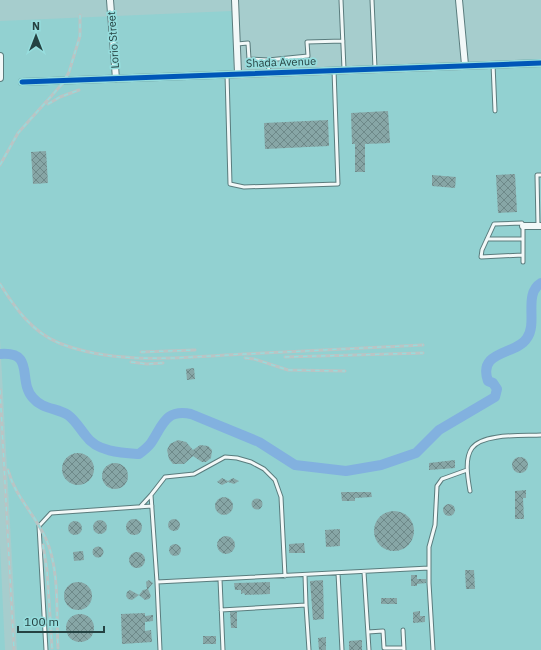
<svg xmlns="http://www.w3.org/2000/svg" width="541" height="650" viewBox="0 0 541 650" font-family="'IBM Plex Sans',sans-serif">
<style>
.built{fill:#92d1d1}
.lines{fill:none;stroke-linecap:round;stroke-linejoin:round}
.river{stroke:#82b1df;stroke-width:10}
.building{fill:url(#building-cross-hatch)}
.service-casing{stroke:#5a7c7d;stroke-width:5}
.minor-casing{stroke:#5a7c7d;stroke-width:8}
.service{stroke:#f2f8f8;stroke-width:3}
.minor{stroke:#f2f8f8;stroke-width:6}
.rail-casing{stroke:#bac4c4;stroke-width:3}
.rail{stroke:#96dddd;stroke-width:1.5;stroke-dasharray:4.5;stroke-linecap:butt}
.cycleway-casing{stroke:#96dddd;stroke-width:8}
.cycleway{stroke:#0057b8;stroke-width:5}
.labels{text-anchor:middle;dominant-baseline:central;stroke-width:3.5;stroke-linejoin:round;paint-order:stroke}
.street-label{font-size:11px;fill:#254242;stroke:#96dddd}
</style>
<defs>
<pattern id="building-cross-hatch" width="8" height="8" patternUnits="userSpaceOnUse"><rect width="8" height="8" fill="#87a6a6"/><path d="M0 0l8 8M0 8l8-8" fill="none" stroke="#6e8989"/></pattern>
</defs>
<rect width="100%" height="100%" fill="#a6cdcd"/>
<path class="built" d="M232 11 234 79 541 67V650H17L0 339V21Z
M0 545 5 650H0Z"/>
<g class="lines">
<path class="river" d="M0 354C36 351 17 381 33 398 42 409 57 408 68 415 76 421 80 429 86 436 97 452 122 453 139 454 143 451 148 447 151 443 163 425 165 409 191 414L259 442 295 465 346 471 381 465 416 453 439 430 495 397 497 389 493 383 488 381C477 350 517 355 527 338 538 323 523 294 541 283"/>
</g>
<path class="building" d="M388 111 390 143 365 144V172H355V144H352L351 113Z
M328 120 329 146 265 149 264 123Z
M46 151 48 183 33 184 31 152Z
M515 174 517 212 498 213 496 175Z
M432 175 456 177 455 188 432 186Z
M194 368 195 379 187 380 186 369Z
M178 440 186 442 193 450 200 445 208 446 212 450 211 458 206 462H202L193 456 184 464H173L169 459 167 450 170 444Z
M62 469a16 16 0 1 1 32 0a16 16 0 1 1-32 0Z
M512 465a8 8 0 1 1 16 0a8 8 0 1 1-16 0Z
M455 460V468L429 470V463Z
M102 476a13 13 0 1 1 26 0a13 13 0 1 1-26 0Z
M222 478 228 481 233 478 239 481 234 484 228 482 222 485 217 482Z
M526 490V498H523L524 519H515V491Z
M341 492H371L372 497 355 498V501H342Z
M215 506a9 9 0 1 1 18 0a9 9 0 1 1-18 0Z
M251.5 504a5.5 5.5 0 1 1 11 0a5.5 5.5 0 1 1-11 0Z
M443 510a6 6 0 1 1 12 0a6 6 0 1 1-12 0Z
M374 531a20 20 0 1 1 40 0a20 20 0 1 1-40 0Z
M126 527a8 8 0 1 1 16 0a8 8 0 1 1-16 0Z
M168 525a6 6 0 1 1 12 0a6 6 0 1 1-12 0Z
M93 527a7 7 0 1 1 14 0a7 7 0 1 1-14 0Z
M68 528a7 7 0 1 1 14 0a7 7 0 1 1-14 0Z
M340 529V546L326 547 325 530Z
M217 545a9 9 0 1 1 18 0a9 9 0 1 1-18 0Z
M304 543 305 553H289V544Z
M169 550a6 6 0 1 1 12 0a6 6 0 1 1-12 0Z
M92.5 552a5.5 5.5 0 1 1 11 0a5.5 5.5 0 1 1-11 0Z
M83 551 84 560 74 561 73 552Z
M129 560a8 8 0 1 1 16 0a8 8 0 1 1-16 0Z
M465 570H474L475 589H466Z
M411 575H417V579H426V583L417 584V586H411Z
M149 580 153 583 148 589 151 596 149 599 145 600 139 595 143 590 147 589 146 582Z
M323 580 324 619 313 620 310 581Z
M270 582V594L245 595 244 593 241 594V590H235L234 583Z
M64 596a14 14 0 1 1 28 0a14 14 0 1 1-28 0Z
M130 590 139 595 132 600 128 599 126 596 127 592Z
M381 598H397V604H381Z
M420 611V616H425V622L413 623V612Z
M230 612H237V628H231Z
M145 613V616L153 615V621L145 622V631L151 630 152 642 122 644 121 614Z
M66 628a14 14 0 1 1 28 0a14 14 0 1 1-28 0Z
M203 636H216V644H203Z
M326 637V650H319L318 638Z
M362 640V650H349V641Z"/>
<g class="lines">
<g class="service-casing">
<path id="service" d="M341 0 344 69
M372 0 375 68
M237 44 248 43 249 59 268 60 308 56 307 42 343 41
M268 60 269 72
M493 64 495 111
M227 74 230 184 244 187 338 184 334 70
M538 226 537 175H541
M487 239H523
M523 255 481 257 482 250 494 224 522 223 523 226V262
M470 491C468 479 464 459 472 448 483 433 523 436 541 435
M140 507 151 495
M364 572 369 650
M338 573 342 650
M285 576 281 497 275 480 264 469 251 462 237 458 225 457 194 474 165 477 151 495 157 582 429 568
M220 579 223 650
M157 582 160 650
M306 605 309 650
M221 610 306 605 305 575
M403 630 404 650
M368 632 383 631 384 648H404
M46 650 39 526 51 513 152 506
M433 650 429 583V547L435 525 437 486 442 479 467 470"/>
</g>
<g class="minor-casing">
<path id="minor" d="M110 0 116 79
M235 0 238 73
M459 0 465 65
M0 56V78
M22 82 541 63
M523 226H541"/>
</g>
<use href="#service" class="service"/>
<use href="#minor" class="minor"/>
<g class="rail-casing">
<path id="rail" d="M48 104 60 97 79 90
M0 165 18 133 63 83 69 72 80 36V15
M0 284C15 308 32 332 59 343 117 366 183 357 245 354 304 351 363 348 423 345
M141 352 195 350
M285 357 423 353
M245 358 254 359 288 370 345 371
M131 362 147 364 163 363
M0 390 14 650
M8 470C15 497 35 514 46 539 60 570 56 614 58 648
M43 545 47 570 52 648"/>
</g>
<use href="#rail" class="rail"/>
<g class="cycleway-casing">
<path id="cycleway" d="M22 82 541 63"/>
</g>
<use href="#cycleway" class="cycleway"/>
</g>
<g class="labels">
<g class="street-label">
<text transform="translate(113 40) rotate(-94)">Lorio Street</text>
<text transform="translate(281 62) rotate(-2)">Shada Avenue</text>
</g>
</g>
<g transform="translate(36 36)" stroke="#96dddd" stroke-width="3" paint-order="stroke">
<path d="M0-3L7 15L0 10L-7 15Z" fill="#254242"/>
<text y="-6" font-size="11" font-weight="bold" text-anchor="middle" fill="#254242">N</text>
</g>
<path d="M18 626v6h86v-6" fill="none" stroke="#254242" stroke-width="2"/>
<text x="24" y="626" font-size="12" fill="#254242" stroke="#96dddd" stroke-width="3" paint-order="stroke">100 m</text>
</svg>
